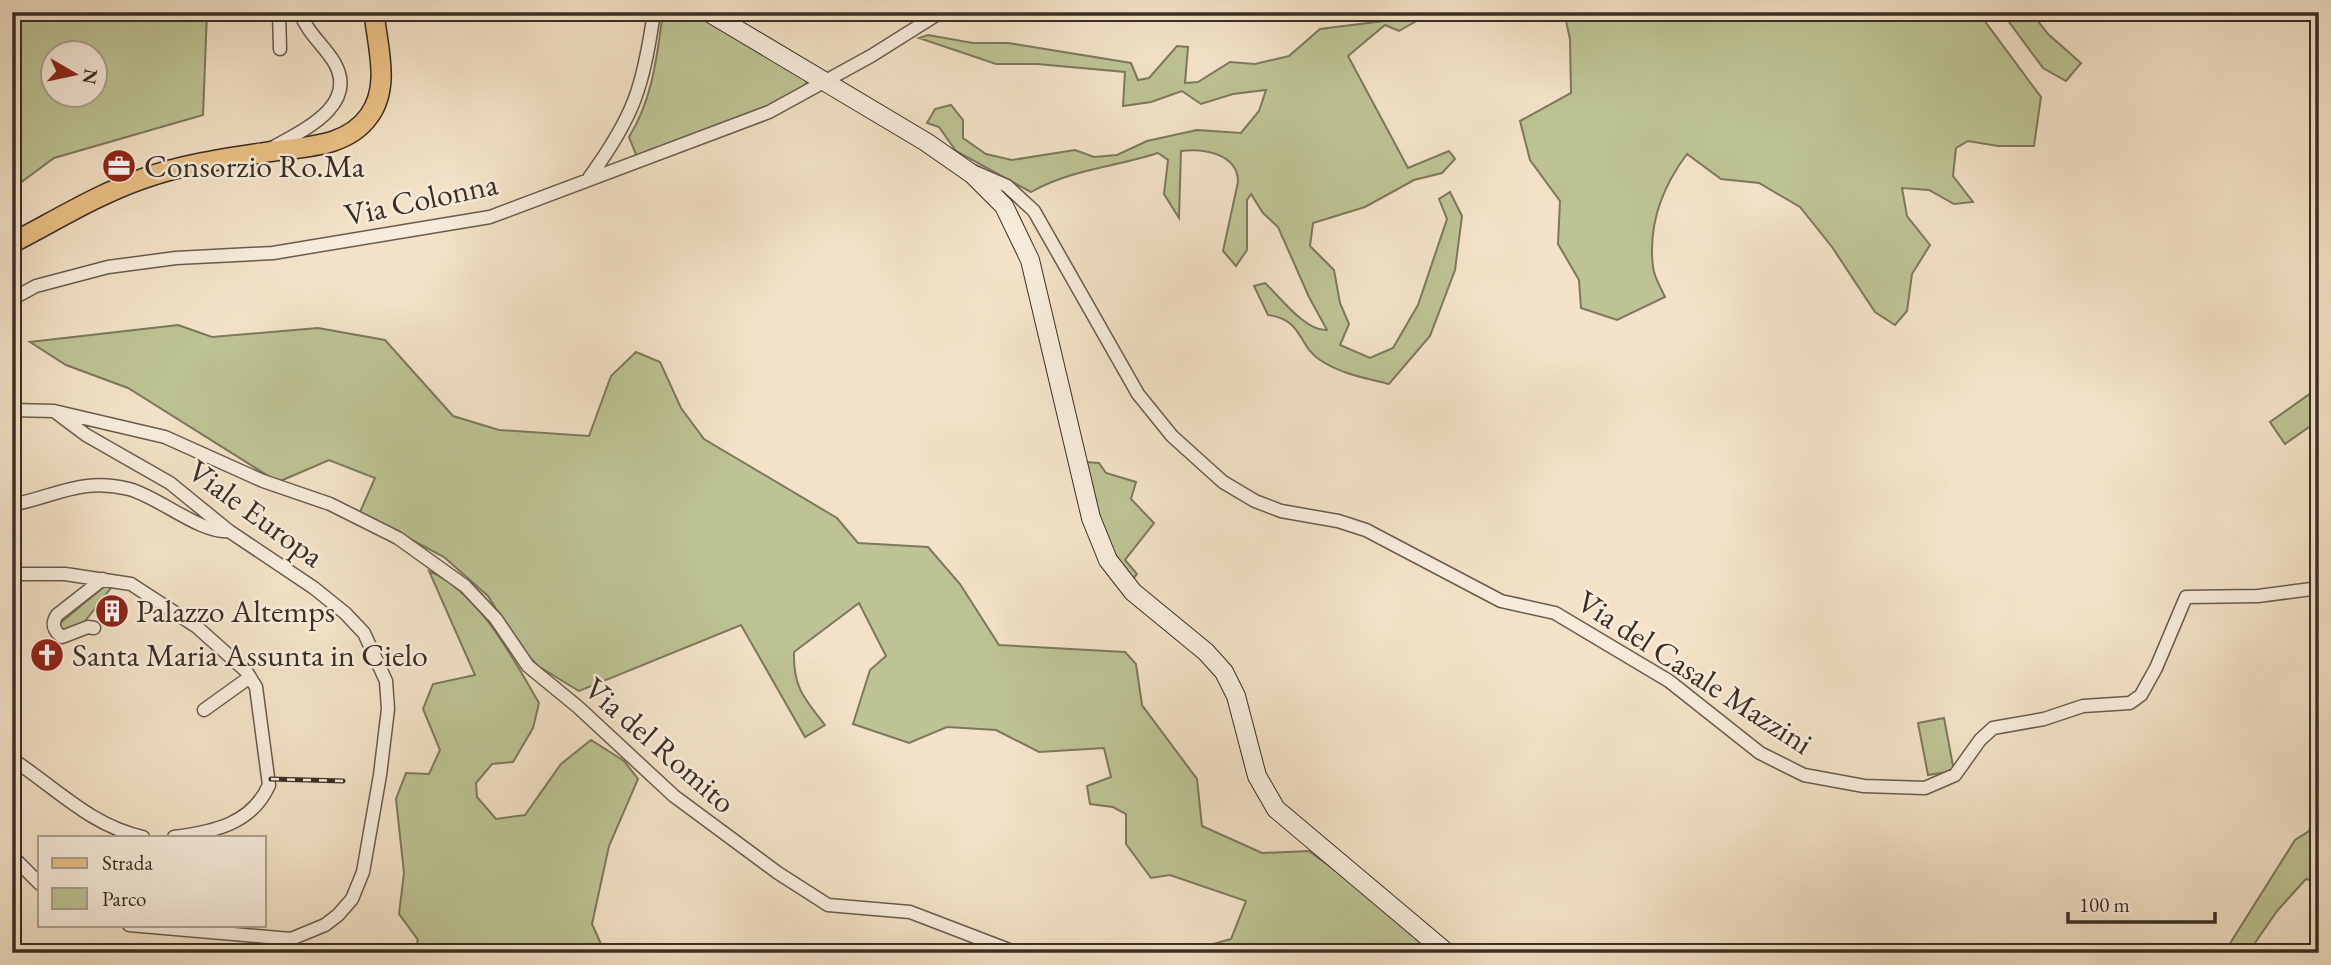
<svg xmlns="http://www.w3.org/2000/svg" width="2331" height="965" viewBox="0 0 2331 965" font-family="'EB Garamond',serif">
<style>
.green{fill:#bdc394;stroke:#7c785d;stroke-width:2;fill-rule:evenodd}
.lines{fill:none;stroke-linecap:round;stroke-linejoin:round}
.street-casing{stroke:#685b4e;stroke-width:15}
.secondary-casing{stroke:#3a2e26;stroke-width:20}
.primary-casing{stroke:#3a2e26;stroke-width:22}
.street{stroke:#f7ecdb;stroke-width:12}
.secondary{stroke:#f7ecdb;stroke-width:18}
.primary{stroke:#eac184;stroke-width:19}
.rail-casing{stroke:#3a2e26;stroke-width:5}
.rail{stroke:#f7ecdb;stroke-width:2.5;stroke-dasharray:8;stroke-linecap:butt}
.labels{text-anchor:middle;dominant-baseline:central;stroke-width:5;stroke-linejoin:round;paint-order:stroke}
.poi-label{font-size:32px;fill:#3a2e26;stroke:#f7ecdb;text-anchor:start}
.street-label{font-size:32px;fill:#3a2e26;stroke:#f7ecdb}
</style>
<rect width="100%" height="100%" fill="#f3e2c7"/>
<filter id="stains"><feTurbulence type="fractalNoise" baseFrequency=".00286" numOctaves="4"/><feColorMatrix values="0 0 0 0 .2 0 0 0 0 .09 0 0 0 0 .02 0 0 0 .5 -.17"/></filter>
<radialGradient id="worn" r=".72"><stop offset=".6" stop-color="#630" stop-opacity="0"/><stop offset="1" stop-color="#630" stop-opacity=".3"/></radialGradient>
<path class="green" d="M12 12H207L203 115 54 158 12 189ZM52 52H94V94H52Z
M663 12H698L808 80 805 85 788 98 637 157 629 137C653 99 657 55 663 12Z
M1403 12H1432L1399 31 1385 25 1348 56 1408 168 1449 151 1455 159 1442 173 1414 180 1365 207 1313 223 1310 246 1334 270 1340 303 1349 324 1340 345 1370 358 1393 348 1418 305 1447 219 1439 199 1450 192 1462 216 1455 270 1430 336 1389 384C1365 378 1341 374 1320 360 1297 345 1304 320 1268 315L1254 286 1265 283C1280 297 1306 332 1327 330L1309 297 1278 227 1263 213 1251 194 1247 200V250L1236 266 1223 251 1238 182C1238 154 1204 148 1181 151L1179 218 1164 194 1168 160 1158 153C1115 167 1072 169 1031 192L956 151 939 127 927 123 935 109 951 105 963 120V138L986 154 1012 160 1075 150 1094 157 1117 155 1147 141 1197 130 1241 133 1259 111 1266 90 1233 94 1201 104 1182 91 1151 102 1123 106 1125 72 1037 64H996L919 38 928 35 973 43H1008L1131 63 1138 80 1149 78 1177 46 1188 47 1185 83 1198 82 1230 62 1255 64 1289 56 1320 29 1392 20Z
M1564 12H1978L2041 97 2034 146H1998L1968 141 1956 148 1953 176 1973 202 1954 204 1929 190 1902 188 1907 216 1930 245 1912 274 1907 311 1895 325 1875 312 1832 247 1800 207 1759 183 1721 179 1687 154C1663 186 1648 225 1653 267 1654 277 1661 288 1665 297L1617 320 1581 308 1579 280 1558 244 1560 201 1530 160 1520 121 1571 93 1570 39Z
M1996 12H2031L2048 34 2081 63 2066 81 2043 68 2009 22Z
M178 325 212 337 318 328 385 340 453 416 499 430 589 436 611 376 636 352 660 362 681 408 704 439 837 518 858 543 928 547 960 584 999 645 1125 652 1136 664 1142 705 1197 779 1202 826 1262 853 1309 851 1408 925 1437 953H1204L1209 945 1231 939 1246 901 1170 875 1151 878 1126 844V814L1113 807 1090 804 1087 786 1111 777 1104 748 1039 752 996 730 947 727 909 743 853 724 870 670 886 656 859 603 794 652C793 687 804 698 825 725L805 737 741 625 579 691 538 666 519 646 488 596 444 557 360 512 375 478 329 460 278 482 128 388 66 365 30 342Z
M2311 393 2319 404V420L2285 444 2270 422Z
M1085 462 1099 463 1106 473 1136 482 1131 499 1154 523 1125 560 1137 574 1131 581 1103 534Z
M429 571C480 593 512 657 539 703L533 728 513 762 492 764 476 783 477 797 496 819 525 815 561 764 591 740 624 761 638 779 609 846 592 924 605 953H413L418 940 399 914 404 873 396 799 406 773 429 774 440 750 423 709 433 684 475 675Z
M114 584 79 629 64 634 59 624 106 585Z
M1944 718 1954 771 1928 775 1918 723Z
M2319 794V883L2306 879 2277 911 2248 953H2224L2295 840 2309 831Z"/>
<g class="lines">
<g class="street-casing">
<path id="street" d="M279 12 280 49
M272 148C301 131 360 106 334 62 323 44 307 33 300 12
M970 170 1007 186 1034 211 1138 394 1172 436 1223 482 1255 501 1281 511 1338 521 1366 530 1501 601 1555 613 1669 681 1760 753 1804 775 1864 786 1925 788 1955 775 1980 740 1993 728 2044 719 2083 706 2130 703 2141 695 2156 668 2186 597 2258 596 2319 588
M589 178C634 116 643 88 654 12
M12 299 36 286 108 267 176 258 273 253 490 217 769 112 871 56 941 12
M12 410 54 411 86 435 170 483 229 531 314 588 345 613 364 633 386 681 388 709 380 775 363 872 352 899 338 915 325 925 291 939 129 925
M54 411 165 437 263 481 330 504 398 538 465 586 496 619 528 666 578 707 674 796 778 873 828 905 910 912 1017 953
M12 505C56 496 83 477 129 489 159 497 201 534 229 531
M12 574H65L131 584 197 627 246 671 256 687 269 785C252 824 213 832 174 837
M94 628 88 627 62 637C54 631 51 624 57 615L103 579
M204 710 250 677
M12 759C56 788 91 826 143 837
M12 856 40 884"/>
</g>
<g class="secondary-casing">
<path id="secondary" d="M708 12 926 142 972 174 1004 206 1030 260 1091 518 1108 560 1133 592 1206 652 1224 672 1236 696 1257 776 1276 809 1447 953"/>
</g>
<g class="primary-casing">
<path id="primary" d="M12 243C55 221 96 195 142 179 180 165 222 159 261 153 298 146 345 150 369 116 391 86 377 46 374 12"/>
</g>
<use href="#street" class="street"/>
<use href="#secondary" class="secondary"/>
<use href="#primary" class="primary"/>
<g class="rail-casing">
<path id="rail" d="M271 779 343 781"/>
</g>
<use href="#rail" class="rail"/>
</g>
<defs>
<g id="office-disc" transform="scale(1.75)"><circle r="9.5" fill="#8f2418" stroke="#f7ecdb"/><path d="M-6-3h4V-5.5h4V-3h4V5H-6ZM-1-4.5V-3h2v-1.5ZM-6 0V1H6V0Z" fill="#fff"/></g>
<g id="building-disc" transform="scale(1.75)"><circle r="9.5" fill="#8f2418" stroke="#f7ecdb"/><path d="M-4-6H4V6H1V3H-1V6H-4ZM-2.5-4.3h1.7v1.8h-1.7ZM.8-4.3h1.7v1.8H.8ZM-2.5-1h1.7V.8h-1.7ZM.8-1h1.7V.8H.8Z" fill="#fff"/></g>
<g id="church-disc" transform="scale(1.75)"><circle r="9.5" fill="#8f2418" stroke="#f7ecdb"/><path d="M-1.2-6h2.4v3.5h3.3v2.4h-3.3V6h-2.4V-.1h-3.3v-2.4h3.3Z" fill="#fff"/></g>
</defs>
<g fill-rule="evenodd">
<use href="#office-disc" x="119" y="166"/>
<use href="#building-disc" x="112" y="611"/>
<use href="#church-disc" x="47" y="655"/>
</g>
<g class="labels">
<g class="poi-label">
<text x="144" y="166">Consorzio Ro.Ma</text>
<text x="136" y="611">Palazzo Altemps</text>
<text x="72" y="655">Santa Maria Assunta in Cielo</text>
</g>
<g class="street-label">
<text transform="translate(421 199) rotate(-12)">Via Colonna</text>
<text transform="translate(256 513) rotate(36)">Viale Europa</text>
<text transform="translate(1695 672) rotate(33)">Via del Casale Mazzini</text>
<text transform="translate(660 745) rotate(41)">Via del Romito</text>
</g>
</g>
<rect width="2331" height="965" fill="none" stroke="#f3e2c7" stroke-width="42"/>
<rect x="14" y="14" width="2303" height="937" fill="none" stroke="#3a2e26" stroke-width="3.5"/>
<rect x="21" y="21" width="2289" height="923" fill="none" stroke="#3a2e26" stroke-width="2"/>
<rect x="38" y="836" width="228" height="91" fill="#f7ecdb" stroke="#aba093" stroke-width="2"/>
<rect x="52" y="858" width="35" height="10" fill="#eac184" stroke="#aba093" stroke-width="2"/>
<text x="102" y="870" font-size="21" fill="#3a2e26">Strada</text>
<rect x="52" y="888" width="35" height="21" fill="#bdc394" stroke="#aba093" stroke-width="2"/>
<text x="102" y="906" font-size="21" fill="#3a2e26">Parco</text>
<g transform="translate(74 74) rotate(99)"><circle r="33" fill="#f7ecdb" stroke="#aba093" stroke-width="2"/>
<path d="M0-5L12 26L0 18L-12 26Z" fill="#8f2418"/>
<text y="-10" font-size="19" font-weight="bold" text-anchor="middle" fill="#3a2e26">N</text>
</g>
<path d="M2068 912v10h147v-10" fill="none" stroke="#3a2e26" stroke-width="3.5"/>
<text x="2079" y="912" font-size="21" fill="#3a2e26" stroke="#f7ecdb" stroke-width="5" paint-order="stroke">100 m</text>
<rect width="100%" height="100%" filter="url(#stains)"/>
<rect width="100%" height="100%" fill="url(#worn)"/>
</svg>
